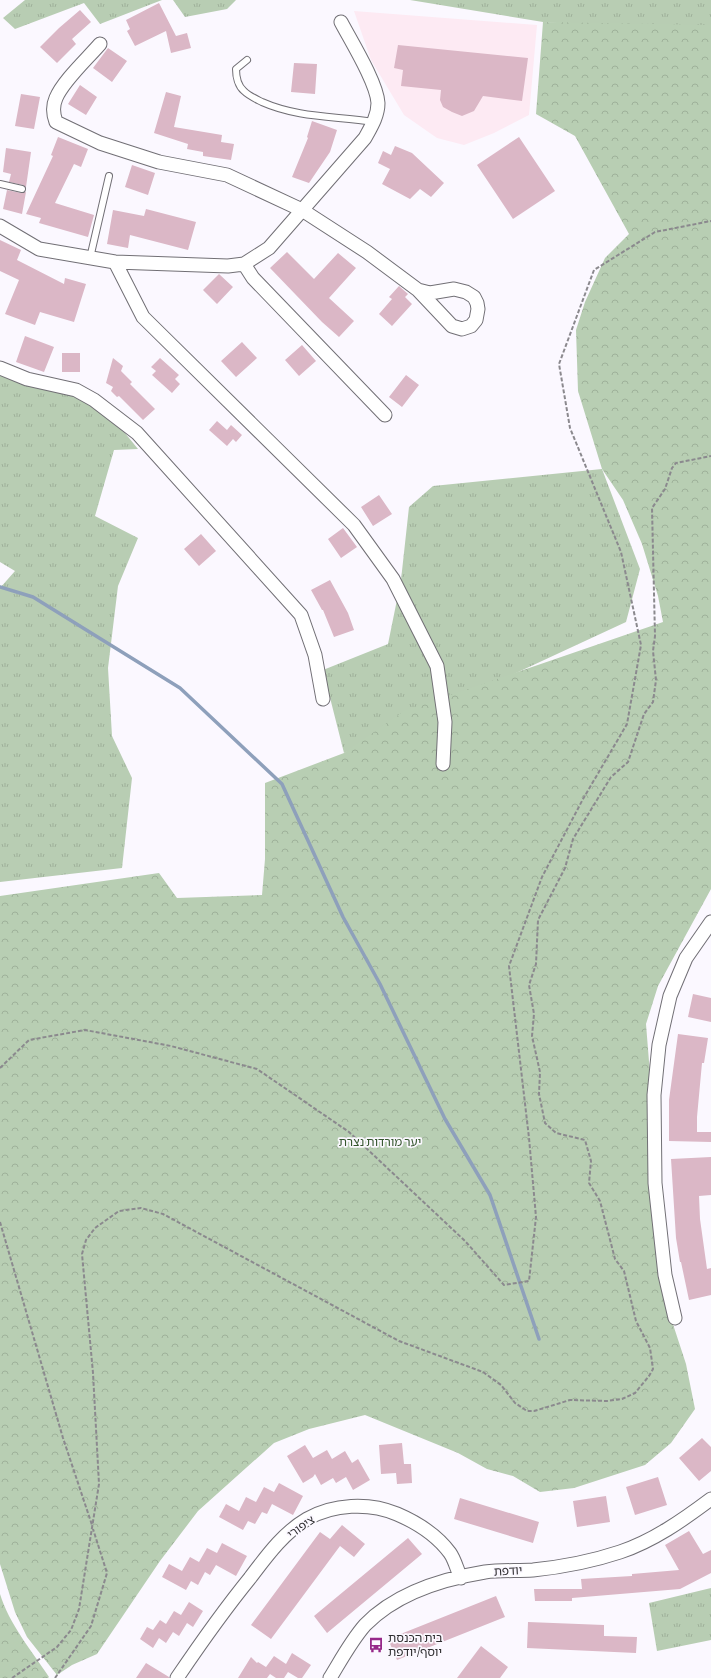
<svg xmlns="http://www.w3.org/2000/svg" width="711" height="1678" viewBox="0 0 711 1678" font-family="'Alegreya Sans','Noto Sans Hebrew',sans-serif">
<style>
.education{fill:#fdeaf3}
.grass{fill:url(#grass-tufts)}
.forest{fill:url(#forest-crowns)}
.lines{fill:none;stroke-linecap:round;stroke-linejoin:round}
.stream{stroke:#8ea0bb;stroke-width:3.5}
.building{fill:#dbb7c6}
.lane-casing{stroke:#716f75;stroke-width:8}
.street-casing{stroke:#716f75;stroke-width:15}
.path{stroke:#8b898e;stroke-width:2;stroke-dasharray:4 2;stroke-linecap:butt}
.lane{stroke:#fff;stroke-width:6}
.street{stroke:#fff;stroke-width:13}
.labels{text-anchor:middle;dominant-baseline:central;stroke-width:3.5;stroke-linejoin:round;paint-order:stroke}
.park-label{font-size:12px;fill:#34552d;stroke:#fbf8ff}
.street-label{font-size:12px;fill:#2e2d30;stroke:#fbf8ff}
.poi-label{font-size:12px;fill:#2e2d30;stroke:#fbf8ff;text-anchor:start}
</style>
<defs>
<pattern id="grass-tufts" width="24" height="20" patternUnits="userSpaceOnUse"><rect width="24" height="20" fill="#b8cdb3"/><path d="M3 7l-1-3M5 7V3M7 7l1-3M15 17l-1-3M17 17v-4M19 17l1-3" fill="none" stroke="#9eb09a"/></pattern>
<pattern id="forest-crowns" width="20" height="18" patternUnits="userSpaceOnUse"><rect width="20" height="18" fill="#b8ceb3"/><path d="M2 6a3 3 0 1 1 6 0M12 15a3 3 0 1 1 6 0" fill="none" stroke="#9eb19a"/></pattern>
</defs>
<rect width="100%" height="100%" fill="#fbf8ff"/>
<path class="education" d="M354 11 537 25 529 115 494 133 464 145 437 138 404 115 371 60Z"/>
<path class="grass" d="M25 0H162L100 24 84 3 15 29 3 18Z
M173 0H236L227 9 185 17Z
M410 0H711V34L543 22Z
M0 373 22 381 90 390 138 449 114 450 95 516 138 538 118 586 108 668 112 736 132 778 122 868 0 882V588L15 571 0 562Z
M602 469 640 569 626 622 344 753 323 670 388 644 401 580 409 507 433 486Z
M711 1588V1640L657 1651 649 1603Z"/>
<path class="forest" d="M543 22 711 25V889L658 986 646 1024 669 1312 686 1364 695 1409 671 1443 645 1465 574 1488 540 1492 513 1476 487 1469 458 1453 365 1415 309 1429 274 1443 198 1511 160 1561 97 1654 72 1665 57 1675 27 1637 15 1612 0 1564V896L159 873 177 898 262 895 265 859V783L344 753 404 711 663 622 658 596 642 544 623 500 602 469 578 391 576 330 585 302 605 258 629 234 575 136 536 114Z
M0 1594C9 1624 32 1651 49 1677L48 1678H0Z"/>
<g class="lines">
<path class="stream" d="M0 587 33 597 180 688 282 784 343 917 380 984 445 1119 490 1195 539 1339"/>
</g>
<path class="building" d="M159 3 176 36 187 33 191 48 171 53 166 31 135 46 127 31 130 29 126 20Z
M80 10 91 22 72 39 76 44 57 63 40 47 59 28Z
M398 45 528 58 522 101 483 96 474 111 462 116 452 112 443 107 440 100 441 90 401 86 403 70 394 68Z
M108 48 127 61 112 82 93 68Z
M294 63 317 64 315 94 291 92Z
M80 85 97 97 86 115 68 104Z
M166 92 181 96 174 127 222 135 221 142 234 144 231 160 203 156V152L187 149 188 144 154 133Z
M21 94 40 97 34 129 15 126Z
M312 121 337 130 330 152 309 183 292 177 308 138 307 137Z
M58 137 88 149 81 167 74 164 55 203 94 215 88 237 39 223 41 218 26 214 53 156 51 155Z
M519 137 555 191 513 219 477 165Z
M395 146 412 153 444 183 431 197 420 189 410 199 382 184 390 169 378 163 383 151 391 155Z
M6 148 31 152 26 187 23 185 9 182 11 174 3 172Z
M132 165 155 173 148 195 125 187Z
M7 190 21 193 26 192 22 214 3 209Z
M146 209 196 222 188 250 130 235 128 248 107 244 113 210 144 216Z
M0 240 21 250 17 260 64 284 65 278 86 284 74 322 40 312 35 325 5 314 19 280 0 271Z
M287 252 314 279 338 253 356 268 329 298 354 321 339 337 322 322 270 268Z
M219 274 233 287 217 304 203 290Z
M399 286 408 294 405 297 412 304 392 326 379 314 392 299 389 297Z
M25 336 54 347 44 372 16 362Z
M242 342 257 358 236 377 221 361Z
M302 345 316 361 299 376 285 360Z
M62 353H80V372H62Z
M113 358 123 366 121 371 132 382 130 384 155 409 143 420 119 396 117 397 111 391 113 387 106 383Z
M160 358 179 375 175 379 180 384 172 393 152 375 156 371 151 367Z
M406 375 419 385 402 407 389 397Z
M217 421 227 430 231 425 242 435 236 442 233 439 227 446 209 430Z
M379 495 392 514 373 526 361 507Z
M343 528 357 547 341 558 328 539Z
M201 534 216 551 199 566 184 549Z
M330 580 348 613 354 630 334 637 323 610H322L311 590Z
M693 994 711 998V1022L688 1017Z
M678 1034 708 1038 704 1063H702L697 1117V1132H711V1142L669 1141V1100Z
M711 1157V1195L699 1196 700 1219 707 1269 711 1268V1295L689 1300 681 1262H680L676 1238 671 1159Z
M702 1438 711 1447V1471L699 1481 679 1458Z
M402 1443 404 1464H411L412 1483 397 1484 396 1473 381 1474 379 1445Z
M305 1445 313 1458 327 1450 332 1459 345 1451 352 1463 358 1459 370 1480 353 1490 346 1477 336 1483 333 1478 321 1485 315 1474 313 1477 303 1483 287 1456Z
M658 1477 667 1505 635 1515 626 1487Z
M279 1483 303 1496 293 1515 272 1504 267 1514 262 1512 255 1524 248 1521 243 1530 219 1517 226 1504 239 1511 246 1497 256 1502 264 1487 274 1492Z
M606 1496 610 1522 577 1527 573 1501Z
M460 1498 539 1522 533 1543 454 1519Z
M342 1525 365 1544 354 1557 340 1546 271 1639 251 1625 320 1532 330 1539Z
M689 1531 703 1554 711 1550V1573L680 1589 572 1598V1601H535L534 1589H582L581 1579 632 1576V1574L679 1570 665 1545Z
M408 1538 422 1554 327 1633 314 1616Z
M222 1543 247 1556 236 1576 216 1565 210 1575 205 1572 198 1585 191 1581 186 1590 162 1577 169 1564 182 1571 190 1557 199 1562 207 1548 217 1553Z
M496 1596 505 1617 397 1660 388 1639Z
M189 1602 203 1611 193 1627 187 1623 179 1636 173 1632 166 1643 159 1638 153 1648 140 1639 147 1627 153 1630 160 1620 166 1624 174 1611 181 1615Z
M528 1622 604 1625V1636L637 1637 636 1653 527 1648Z
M481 1646 508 1667 500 1678H457Z
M292 1653 311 1665 302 1678H298L288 1672 284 1678H276L270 1674 267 1678H238L251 1657 257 1663 258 1662 266 1667 274 1656 286 1664Z
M146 1663 169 1677V1678H136Z"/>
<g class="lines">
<g class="lane-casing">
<path id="lane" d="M247 60 236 69C236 76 238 86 244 91 249 96 256 99 262 102 298 118 336 116 373 122
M0 184 22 189
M90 258 109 176"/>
</g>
<g class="street-casing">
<path id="street" d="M100 44C87 59 63 81 56 98 52 107 53 114 56 122L100 143 159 162 227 175 302 210 367 252 418 290 452 326 462 329 471 326 476 320 478 309 477 303 474 297 466 292 454 289 430 293 418 290
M0 226 39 249 115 262 228 266 244 264 269 248 365 138C371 127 378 116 378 103 377 83 351 41 341 22
M115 262 143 317 354 525 393 579 437 666 445 722 443 764
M244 264 253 278 385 415
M0 368 27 379 76 390 94 400 137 433 301 615 315 655 323 699
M675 1318 665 1275 655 1183 654 1095 659 1045 670 996 686 958 711 922
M177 1678C200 1644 224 1610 250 1578 266 1557 283 1533 307 1519 333 1504 369 1502 397 1514 418 1523 436 1534 450 1553 455 1560 457 1570 461 1578
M330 1678C341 1660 351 1641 365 1625 396 1593 442 1579 485 1572 501 1570 517 1571 533 1570 562 1567 593 1561 620 1552 653 1541 683 1520 711 1499"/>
</g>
<path class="path" d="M0 1068 29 1040 85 1030 171 1046 257 1069 349 1132 465 1241 504 1285 529 1281 536 1217 529 1138 509 966 542 877 583 799 627 724 641 645 621 552 570 428 559 364 594 270 655 232 711 221
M0 1222 63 1438 92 1525
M12 1678 57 1647 71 1630 79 1609 99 1484 93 1373 82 1254 86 1240 95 1228 119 1211 141 1208 163 1214 399 1341 483 1372 501 1385 515 1403 527 1411H534L570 1400 607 1401 622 1399 635 1393 649 1376 653 1369 650 1348 636 1321 624 1271 615 1259 600 1201 589 1183 591 1161 585 1140 556 1133 545 1123 539 1094 540 1072 532 1036 534 1014 529 985 536 964 538 920 565 868 573 839 611 777 628 762 644 714 653 702 656 680 653 651 655 636 652 508 665 489 672 468 676 463 711 456
M55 1678 91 1626 107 1573 93 1529"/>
<use href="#lane" class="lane"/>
<use href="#street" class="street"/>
</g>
<defs>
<g id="bus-bare" transform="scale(1.2)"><path d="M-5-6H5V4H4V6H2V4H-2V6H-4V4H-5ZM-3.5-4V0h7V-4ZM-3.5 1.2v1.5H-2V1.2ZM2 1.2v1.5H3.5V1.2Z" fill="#962889" stroke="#fbf8ff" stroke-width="2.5" paint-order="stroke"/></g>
</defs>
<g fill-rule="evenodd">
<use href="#bus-bare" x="376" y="1645"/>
</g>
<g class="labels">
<g class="park-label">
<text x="380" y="1142">יער מורדות נצרת</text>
</g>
<g class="street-label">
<text transform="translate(301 1527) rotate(-35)">ציפורי</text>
<text transform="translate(508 1571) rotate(-3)">יודפת</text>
</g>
<g class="poi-label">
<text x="388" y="1638">בית הכנסת<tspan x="388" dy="14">יוסף/יודפת</tspan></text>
</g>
</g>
</svg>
